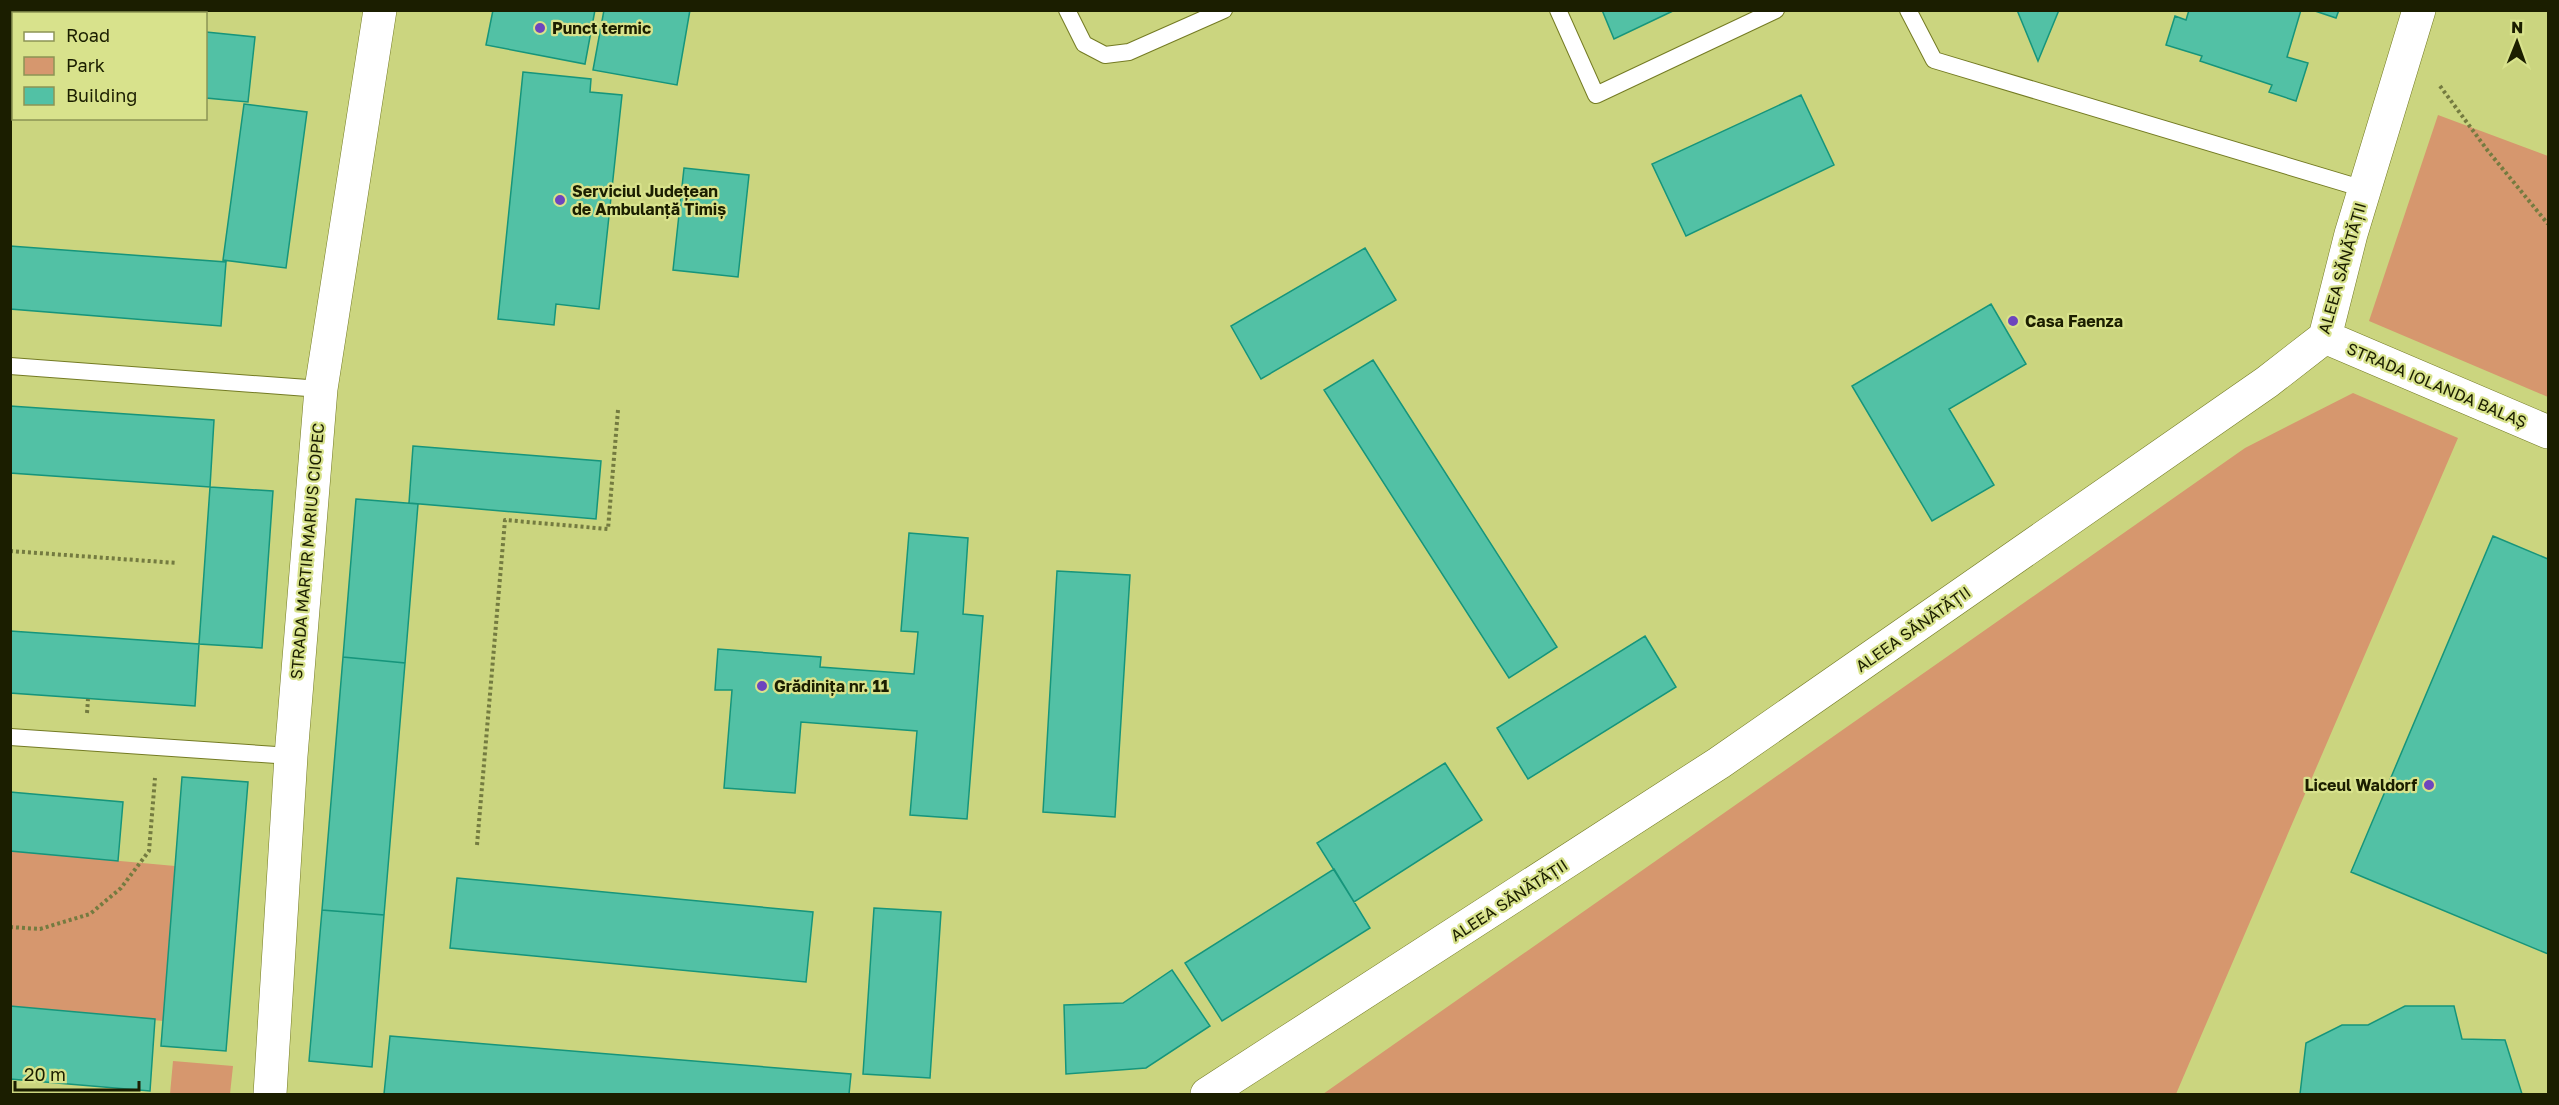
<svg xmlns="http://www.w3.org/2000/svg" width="2559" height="1105" viewBox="0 0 2559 1105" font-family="'Golos Text',sans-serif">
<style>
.green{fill:#d6976e}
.building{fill:#52c1a5;stroke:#16957b;stroke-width:1.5}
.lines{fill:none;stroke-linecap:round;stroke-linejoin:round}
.service-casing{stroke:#747b23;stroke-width:18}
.minor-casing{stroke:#747b23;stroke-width:34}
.path{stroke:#747b40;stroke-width:4;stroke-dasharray:3 3;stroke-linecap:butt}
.service{stroke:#fff;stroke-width:16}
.minor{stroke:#fff;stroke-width:33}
.poi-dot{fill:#6d45be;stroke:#d8e28c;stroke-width:2}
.labels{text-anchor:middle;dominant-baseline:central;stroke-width:4.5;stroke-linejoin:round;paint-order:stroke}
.poi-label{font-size:16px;font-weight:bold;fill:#1b1e00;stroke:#d8e28c;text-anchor:start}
.street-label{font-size:16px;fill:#1b1e00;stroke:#d8e28c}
</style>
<rect width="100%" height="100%" fill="#cbd57f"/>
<path class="green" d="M2438 115 2548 156V397L2369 321Z
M2353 393 2458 438 2176 1094H1323L2245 448Z
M10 851 175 866 163 1021 11 1006Z
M173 1061 233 1066 230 1094H170Z"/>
<path class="building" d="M493 10H595L585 64 486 45Z
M604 10H690L677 85 593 70Z
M1602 10H1675L1614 39Z
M2017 10H2059L2038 61Z
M2189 10H2301L2287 57 2308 63 2296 101 2269 92 2272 85 2200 61 2202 56 2166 45 2175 16 2186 20Z
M2312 10H2339L2336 18Z
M206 32 255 37 248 102 206 98Z
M14 33V78H10Z
M523 72 591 79 590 92 622 95 599 309 556 304 554 325 498 319Z
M1801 95 1834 165 1686 236 1652 164Z
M244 104 307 112 286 268 223 260Z
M684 168 749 175 738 277 673 270Z
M10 246 226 262 221 326 10 309Z
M1365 248 1396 300 1261 379 1231 326Z
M1991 304 2026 364 1949 409 1994 485 1932 521 1852 386Z
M1373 360 1557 647 1509 678 1324 390Z
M10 406 214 420 210 487 10 473Z
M413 446 601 461 596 519 409 503Z
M210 487 273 491 262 648 199 644Z
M356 499 418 504 405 663 343 657Z
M909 533 968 538 963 614 983 616 967 819 910 815 917 731 801 722 795 793 724 788 732 690H715L718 649 821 657 820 667 914 674 918 632 901 631Z
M2493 536 2548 559V954L2351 872Z
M1057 571 1130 575 1115 817 1043 812Z
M10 631 199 644 195 706 10 693Z
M1645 636 1676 687 1528 779 1497 728Z
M343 657 405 663 384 915 322 910Z
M1445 763 1482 820 1354 902 1317 843Z
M182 777 248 782 226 1051 161 1046Z
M10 792 123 802 118 861 10 851Z
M1334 869 1370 928 1222 1021 1185 963Z
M457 878 813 912 806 982 450 948Z
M874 908 941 912 930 1078 863 1074Z
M322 910 384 915 372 1067 309 1061Z
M1172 970 1210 1026 1146 1068 1066 1074 1064 1005 1123 1003Z
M10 1006 155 1019 150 1091 10 1079Z
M2405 1006H2454L2462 1039 2505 1040 2522 1094H2300L2306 1043 2342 1025H2368Z
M390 1036 851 1074 849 1094H384Z"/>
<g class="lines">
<g class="service-casing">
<path id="service" d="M1067 10 1084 44 1105 55 1129 52 1224 10
M1558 10 1596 95 1776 10
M1908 10 1934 60 2364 189
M10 366 321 389
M10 737 291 756"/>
</g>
<g class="minor-casing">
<path id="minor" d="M2325 337 2548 432
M270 1094 291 756 321 389 380 10
M1207 1094 1719 763 2267 382 2325 337 2351 234 2419 10"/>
</g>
<path class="path" d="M2440 86 2488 151 2548 224
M10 551 177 563
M87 713 88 699
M477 845 505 520 608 529 618 410
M10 927 40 929 90 914 121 888 149 851 155 778"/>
<use href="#service" class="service"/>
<use href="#minor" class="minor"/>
</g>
<g class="poi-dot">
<circle cx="540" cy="28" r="6"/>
<circle cx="560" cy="200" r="6"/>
<circle cx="2013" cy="321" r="6"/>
<circle cx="762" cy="686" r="6"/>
<circle cx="2429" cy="785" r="6"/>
</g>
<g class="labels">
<g class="poi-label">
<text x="552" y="28">Punct termic</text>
<text x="572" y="191">Serviciul Județean<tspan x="572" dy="18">de Ambulanță Timiș</tspan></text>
<text x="2025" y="321">Casa Faenza</text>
<text x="774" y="686">Grădinița nr. 11</text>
<text x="2417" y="785" text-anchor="end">Liceul Waldorf</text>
</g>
<g class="street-label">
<text transform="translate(2342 268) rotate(-74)">ALEEA SĂNĂTĂȚII</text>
<text transform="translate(2437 385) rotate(23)">STRADA IOLANDA BALAȘ</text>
<text transform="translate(307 551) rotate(-85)">STRADA MARTIR MARIUS CIOPEC</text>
<text transform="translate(1913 629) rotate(-35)">ALEEA SĂNĂTĂȚII</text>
<text transform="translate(1509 900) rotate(-33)">ALEEA SĂNĂTĂȚII</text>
</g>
</g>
<rect width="2559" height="1105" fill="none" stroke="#1b1e00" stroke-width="24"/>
<rect x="12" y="12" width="195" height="108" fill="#d8e28c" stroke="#8c9454" stroke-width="1.5"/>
<rect x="24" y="32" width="30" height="9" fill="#ffffff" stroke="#8c9454" stroke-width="1.5"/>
<text x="66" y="42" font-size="18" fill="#1b1e00">Road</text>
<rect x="24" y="57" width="30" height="18" fill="#d6976e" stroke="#8c9454" stroke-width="1.5"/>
<text x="66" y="72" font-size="18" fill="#1b1e00">Park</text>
<rect x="24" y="87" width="30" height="18" fill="#52c1a5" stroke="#8c9454" stroke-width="1.5"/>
<text x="66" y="102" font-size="18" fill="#1b1e00">Building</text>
<g transform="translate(2517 42) rotate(1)" stroke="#d8e28c" stroke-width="4.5" paint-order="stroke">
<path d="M0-4.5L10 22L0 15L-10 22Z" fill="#1b1e00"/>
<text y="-9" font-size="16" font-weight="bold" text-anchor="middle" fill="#1b1e00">N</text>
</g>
<path d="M15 1081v9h124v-9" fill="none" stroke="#1b1e00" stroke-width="3"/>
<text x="24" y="1081" font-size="18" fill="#1b1e00" stroke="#d8e28c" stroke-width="4.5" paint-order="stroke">20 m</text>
</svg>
